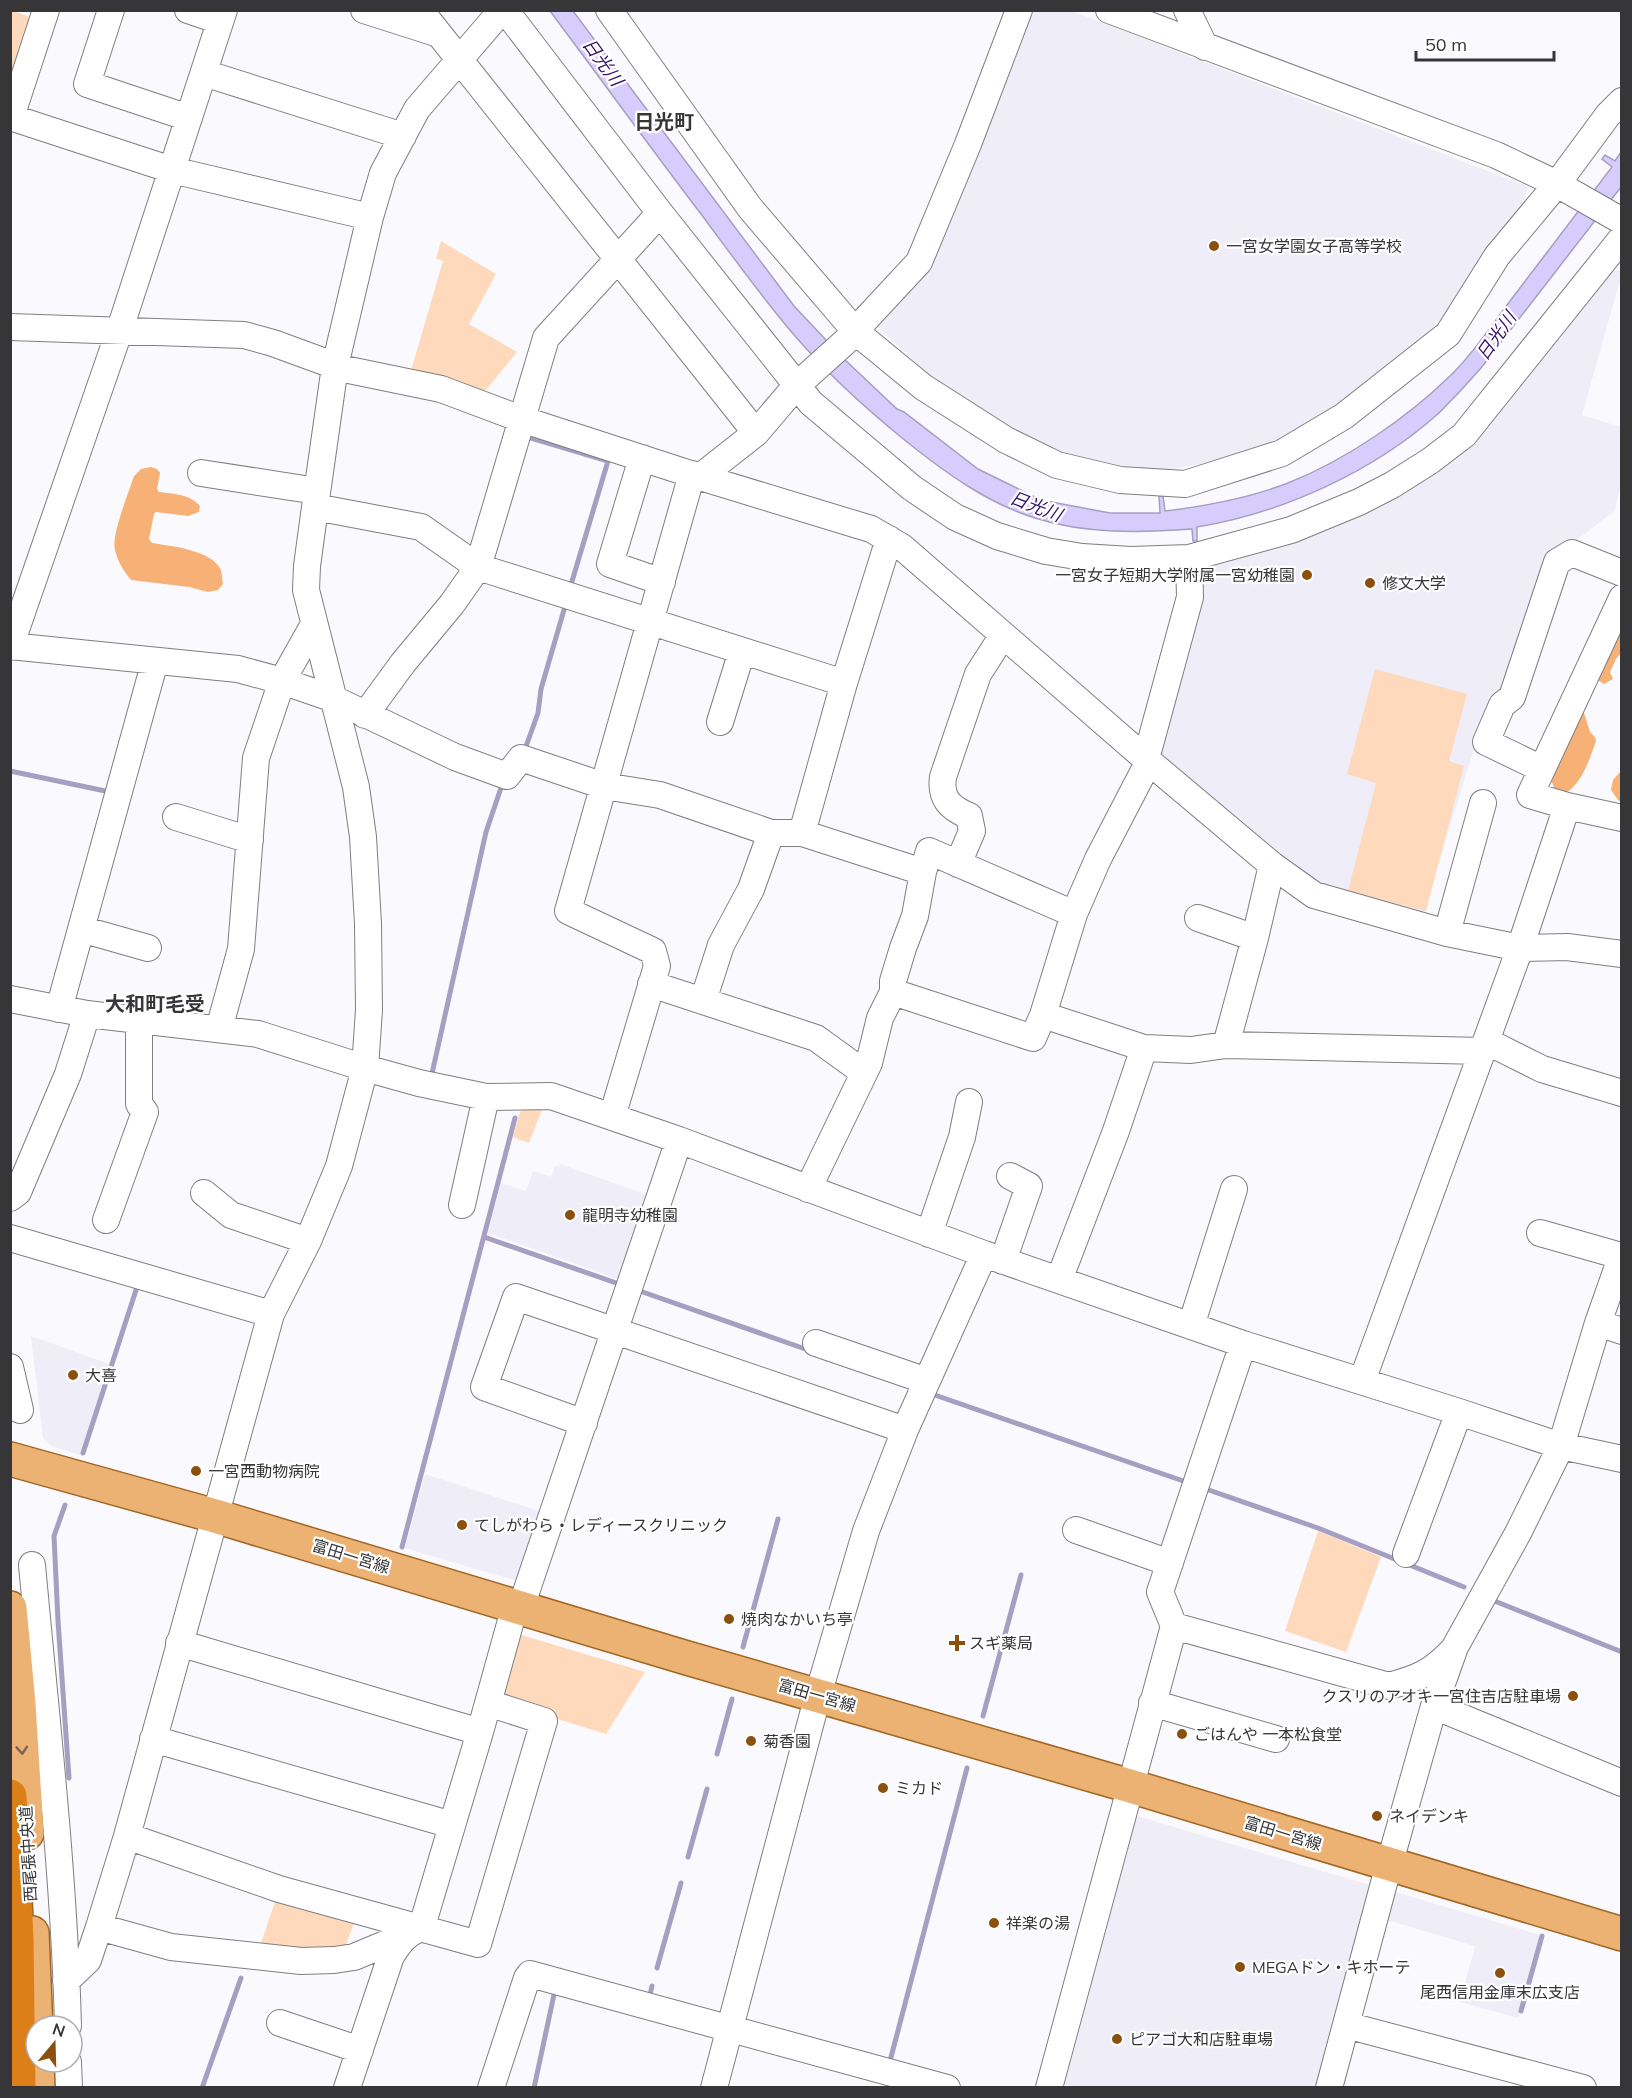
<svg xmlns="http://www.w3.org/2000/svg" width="1632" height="2098" viewBox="0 0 1632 2098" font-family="Mulish,'Noto Sans JP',sans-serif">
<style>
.built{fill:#eeedf8}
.green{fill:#fed9bb}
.forest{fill:#f7b177}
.water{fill:#d6cdfd;stroke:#a69fc2;stroke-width:1.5}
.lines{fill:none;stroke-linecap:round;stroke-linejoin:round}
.stream{stroke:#a69fc2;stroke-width:5}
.minor-casing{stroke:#7f7e81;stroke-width:28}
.major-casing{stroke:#a36523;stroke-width:36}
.highway-casing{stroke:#a36523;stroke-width:36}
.minor{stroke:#fff;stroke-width:26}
.major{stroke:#ebb274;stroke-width:33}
.highway{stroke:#dd7f18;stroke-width:33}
.oneway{stroke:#7e674f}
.poi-dot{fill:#8b4f0e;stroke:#fff;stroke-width:2}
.labels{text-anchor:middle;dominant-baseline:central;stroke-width:4.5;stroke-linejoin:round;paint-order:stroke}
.poi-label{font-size:16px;fill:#363537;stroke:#fff;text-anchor:start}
.street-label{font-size:16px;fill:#363537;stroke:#fff}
.water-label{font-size:18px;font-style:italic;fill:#35136c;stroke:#fff}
.quarter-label{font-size:20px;font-weight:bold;fill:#363537;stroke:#fff}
</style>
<rect width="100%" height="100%" fill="#fafafe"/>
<path class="built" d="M1022 11H1072L1529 187 1513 226 1459 300 1402 359 1349 402 1281 441 1217 461 1155 472 1099 467 1050 456 950 395 874 323 923 265Z
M1605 267 1621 272V277L1582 415 1621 427V482L1615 510 1553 559 1506 695 1493 706 1470 761 1423 916 1318 888 1154 750 1195 564 1410 481Z
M560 1164 653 1197 626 1282 488 1233 501 1183 526 1191 533 1171 551 1177 555 1166 559 1167Z
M31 1336 112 1365 81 1455 51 1446 43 1438Z
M425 1474 548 1514 524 1583 405 1548Z
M1137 1816 1373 1886 1320 2087 1077 2088 1065 2084Z
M1392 1891 1540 1935 1518 2018 1460 2002 1475 1946 1384 1919Z"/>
<path class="green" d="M11 10 38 20 11 81 10 11Z
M441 241 496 274 469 324 517 352 481 396 410 374 443 261 436 259Z
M1375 669 1467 694 1449 761 1464 766 1426 911 1348 891 1376 783 1347 774Z
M536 1100 545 1102 529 1143 513 1137 520 1112Z
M1318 1531 1381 1557 1346 1652 1285 1631Z
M518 1634 645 1672 606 1734 497 1700Z
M277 1896 356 1918 344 1950 259 1949Z"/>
<path class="forest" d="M151 467 157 469 160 473 157 489 159 492C174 494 190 494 200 506L199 512 188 516 156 512 154 514 149 539 152 543C171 546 212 550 221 570 222 574 222 580 223 584L218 590 208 592 189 587 131 580C124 572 117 560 115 550 111 535 129 492 134 476L141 469Z
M1621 620V653L1616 659 1610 672 1613 679 1604 684 1596 679Z
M1583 710 1590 732 1595 737 1596 741C1589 761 1582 784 1563 795L1556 792 1549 775Z
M1621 771V802L1618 800 1611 790 1613 780Z"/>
<path class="water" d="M550 11H573L794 306 842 357 897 409 904 412 978 469 1041 500 1110 513H1160L1159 496H1163L1165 511C1207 506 1249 498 1288 483 1346 460 1407 418 1451 375 1473 354 1491 326 1510 301 1544 256 1578 211 1612 167L1602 159 1605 155 1615 161 1621 152V187L1481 368C1468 383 1454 398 1440 412 1375 471 1283 513 1197 527V541H1193L1192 529C1139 533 1085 534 1035 518 987 503 946 473 907 442 865 408 824 371 789 329 758 292 730 253 701 214 650 147 600 78 550 11Z"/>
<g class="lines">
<path class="stream" d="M531 438 608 461 570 588
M524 752 538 713 541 689 566 603
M10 771 110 792
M431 1078 486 832 503 782
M484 1237 622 1285
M637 1290 811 1351
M932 1394 1189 1483
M83 1453 138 1284
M1203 1488 1318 1528 1464 1587
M65 1505 54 1536 58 1621 69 1778
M402 1547 515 1118
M1492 1600 1622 1652
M743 1647 778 1519
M983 1716 1021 1575
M717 1754 732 1699
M688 1857 707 1789
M657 1968 681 1883
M649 1999 652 1986
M1521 2011 1542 1936
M890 2061 967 1768
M202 2088 241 1978
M534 2088 555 1990"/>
<g class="minor-casing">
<path id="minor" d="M111 10 87 84 189 118
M188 10 220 21
M364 10 439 34
M420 10 756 433 700 477
M505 10 660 213 811 403 912 488 955 517 997 536 1046 551 1082 557 1131 560 1189 558 1291 530 1359 502 1392 485 1430 461 1464 435 1622 238
M609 10 750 208 856 332 923 387 1006 440 1057 465 1120 480 1185 484 1282 453 1344 416 1448 334 1497 256 1557 184 1608 115 1622 101
M1109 10 1496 155 1557 184 1622 221
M1187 10 1205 47
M204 73 403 136
M10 117 172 170 370 217
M11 117 46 10
M10 327 244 335 273 343 344 369 441 389 521 419 700 477 871 529 902 547 1146 759 1272 865 1314 895 1447 933 1520 948 1567 947 1622 954
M756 433 796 386 856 332 865 320 919 262 968 144 1019 10
M642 458 610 564 662 582
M201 473 317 491
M315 507 421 527 478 567 844 683
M10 646 238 669 282 681 334 699 455 757 507 776 521 758 604 786 660 795 771 833
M10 647 119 332 224 10
M365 715 403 663 452 604 478 567 546 338 660 213
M720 722 742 651
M1146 759 1190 597 1189 558
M1542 769 1486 742 1502 705 1512 697 1557 562 1572 553 1622 573
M1567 806 1622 818
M176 817 250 840
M802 833 844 683 889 539
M958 864 972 831 969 816C950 808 940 799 943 777L978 674 1003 635
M1198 918 1255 938
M81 929 148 948
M1447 933 1483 803
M651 984 816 1038 863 1072
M893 992 1033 1038 1043 1015 1144 1048 1191 1050 1226 1045 1482 1051
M10 999 87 1014 258 1034 365 1068 419 1083 486 1097 551 1096 679 1140 984 1254 1243 1344 1459 1412 1561 1446 1622 1459
M703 1001 721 945 751 889 771 833H802L923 872 929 851 1074 914
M59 1009 155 661
M1043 1015 1074 914 1098 859 1149 761
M219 1029 241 949 256 758 282 681 314 624
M1486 1041 1542 1069 1622 1093
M1226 1045 1255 938 1272 865
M612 1117 657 966 653 951 568 911 692 474
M808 1189 869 1063 880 1018 893 992V981L903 948 915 916 923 872
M204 1193 231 1215 308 1241
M10 1198 18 1192 68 1074 87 1014
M462 1205 486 1097
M106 1220 145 1112 139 1104V1020
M1540 1233 1621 1256
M929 1234 962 1137 969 1102
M10 1238 271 1314
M1003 1261 1029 1186 1010 1176
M1059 1280 1116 1131 1144 1048
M1598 1323 1622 1331
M1191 1326 1234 1189
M816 1343 927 1381
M10 1367 20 1410
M1362 1381 1520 948 1567 806 1530 795 1622 598
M584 1423 484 1387 516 1297 905 1430
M1076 1530 1170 1563
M1406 1554 1459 1412
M32 1565C46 1718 64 1872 68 2026
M521 1607 679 1140
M1174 1626 1389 1686C1418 1678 1431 1673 1452 1651
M1174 1626 1160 1592 1243 1344
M179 1643 480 1732
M1152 1703 1276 1739
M1434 1706 1622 1783
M153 1739 452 1825
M127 1836 279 1889 478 1944 544 1721 488 1703
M99 1927 171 1947 301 1961 334 1960 354 1957 390 1942 402 1940
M66 1981 88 1960 99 1927 127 1836 271 1314 308 1241 339 1166 365 1068 369 1010 368 924 363 837 356 787 306 590 307 566 315 507 335 366 370 217 383 173 417 109 502 10
M280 2023 360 2050
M1346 2025 1583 2088
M68 2062 69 2088
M347 2088 391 1956C399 1944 405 1934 419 1929L425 1916 480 1732 515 1606
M491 2088 527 1978 530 1974 947 2088
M714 2088 818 1695 866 1531 905 1430 984 1254
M1049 2088 1174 1626
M1329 2088 1384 1883 1434 1706 1455 1647 1518 1533 1561 1446 1598 1323 1622 1255"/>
</g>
<g class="major-casing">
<path id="major" d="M10 1459 215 1516 687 1658 1130 1786 1622 1934
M10 1608 19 1704 27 1833
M32 1933 36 2029
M37 2062 38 2088"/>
</g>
<g class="highway-casing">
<path id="highway" d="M10 1796 17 1940 19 2088"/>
</g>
<use href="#minor" class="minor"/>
<use href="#major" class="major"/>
<use href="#highway" class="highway"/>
</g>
<defs><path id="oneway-chevron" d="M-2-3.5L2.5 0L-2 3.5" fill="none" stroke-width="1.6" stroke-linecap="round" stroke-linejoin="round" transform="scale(1.5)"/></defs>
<use class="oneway" href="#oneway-chevron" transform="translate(22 1750) rotate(86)"/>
<g class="poi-dot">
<circle cx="1214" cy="246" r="6"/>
<circle cx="1307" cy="575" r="6"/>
<circle cx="1370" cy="583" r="6"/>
<circle cx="570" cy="1215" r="6"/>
<circle cx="73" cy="1375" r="6"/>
<circle cx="196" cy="1471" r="6"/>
<circle cx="462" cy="1525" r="6"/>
<circle cx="729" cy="1619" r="6"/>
<path d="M954 1634h6v6h6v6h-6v6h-6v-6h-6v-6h6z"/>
<circle cx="1573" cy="1696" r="6"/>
<circle cx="1182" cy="1734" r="6"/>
<circle cx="751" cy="1741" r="6"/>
<circle cx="883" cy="1788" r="6"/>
<circle cx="1377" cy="1816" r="6"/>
<circle cx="994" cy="1923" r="6"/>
<circle cx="1240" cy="1967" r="6"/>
<circle cx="1500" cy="1973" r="6"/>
<circle cx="1117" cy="2039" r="6"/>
</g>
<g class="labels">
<g class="poi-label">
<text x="1226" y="246">一宮女学園女子高等学校</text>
<text x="1295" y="575" text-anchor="end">一宮女子短期大学附属一宮幼稚園</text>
<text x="1382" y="583">修文大学</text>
<text x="582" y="1215">龍明寺幼稚園</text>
<text x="85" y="1375">大喜</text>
<text x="208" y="1471">一宮西動物病院</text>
<text x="474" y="1525">てしがわら・レディースクリニック</text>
<text x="741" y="1619">焼肉なかいち亭</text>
<text x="969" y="1643">スギ薬局</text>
<text x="1561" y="1696" text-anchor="end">クスリのアオキ一宮住吉店駐車場</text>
<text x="1194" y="1734">ごはんや 一本松食堂</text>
<text x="763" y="1741">菊香園</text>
<text x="895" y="1788">ミカド</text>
<text x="1389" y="1816">ネイデンキ</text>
<text x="1006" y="1923">祥楽の湯</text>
<text x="1252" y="1967">MEGAドン・キホーテ</text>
<text x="1500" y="1992" text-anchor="middle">尾西信用金庫末広支店</text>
<text x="1129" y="2039">ピアゴ大和店駐車場</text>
</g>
<g class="street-label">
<text transform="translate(351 1556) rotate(17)">富田一宮線</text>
<text transform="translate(817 1695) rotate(16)">富田一宮線</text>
<text transform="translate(1283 1833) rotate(17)">富田一宮線</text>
<text transform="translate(28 1854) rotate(-93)">西尾張中央道</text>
</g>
<g class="water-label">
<text transform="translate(603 62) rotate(54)">日光川</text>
<text transform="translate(1496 336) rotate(-55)">日光川</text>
<text transform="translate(1036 506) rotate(21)">日光川</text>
</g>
<g class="quarter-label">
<text x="664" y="121">日光町</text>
<text x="155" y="1003">大和町毛受</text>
</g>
</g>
<rect width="1632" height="2098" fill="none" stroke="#363537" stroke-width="24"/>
<g transform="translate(54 2044) rotate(19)"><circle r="28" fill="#ffffff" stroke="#afaeaf" stroke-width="1.5"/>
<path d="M0-4.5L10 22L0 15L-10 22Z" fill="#8b4f0e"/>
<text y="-9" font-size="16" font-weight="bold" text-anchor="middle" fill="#363537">N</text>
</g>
<path d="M1416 51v9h138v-9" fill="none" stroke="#363537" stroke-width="3"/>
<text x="1425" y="51" font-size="18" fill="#363537" stroke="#ffffff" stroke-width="4.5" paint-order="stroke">50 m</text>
</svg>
